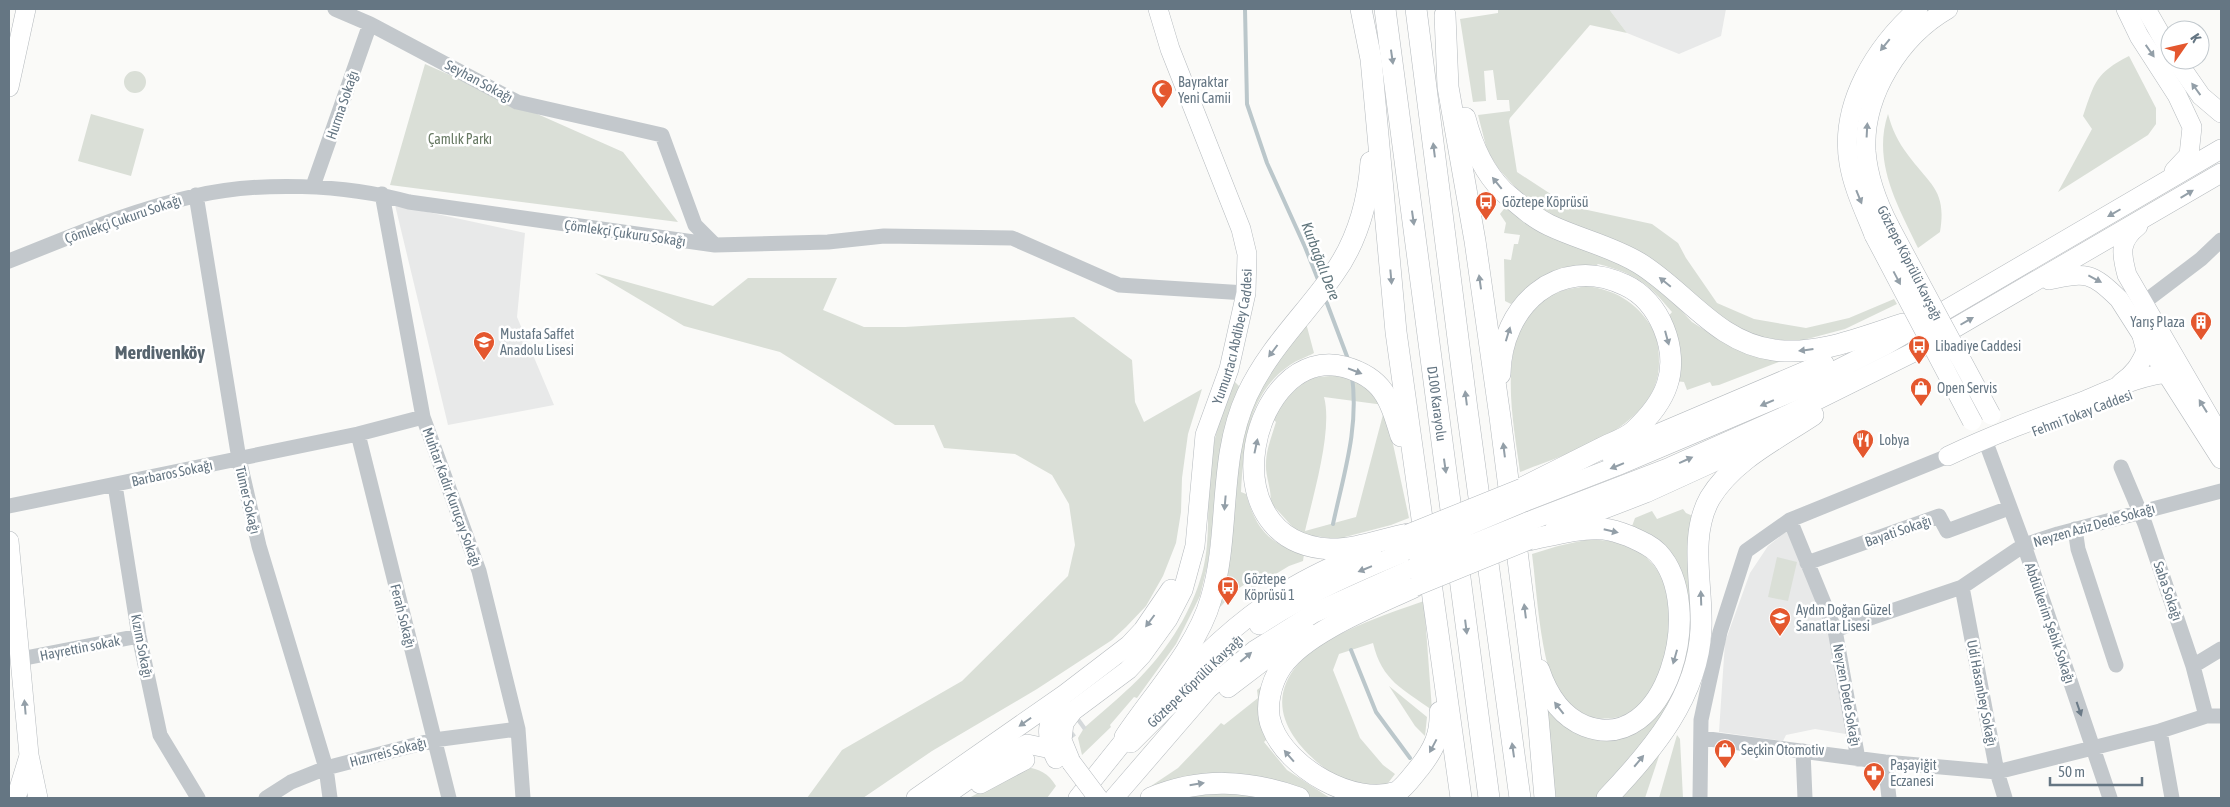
<svg xmlns="http://www.w3.org/2000/svg" width="2230" height="807" viewBox="0 0 2230 807" font-family="'Asap Condensed',sans-serif">
<style>
.built{fill:#e8e9e9}
.green{fill:#dadfd7}
.lines{fill:none;stroke-linecap:round;stroke-linejoin:round}
.stream{stroke:#bbc7cb;stroke-width:4}
.major-tunnel{stroke:#d5d9db;stroke-width:19;stroke-dasharray:19 9;stroke-linecap:butt}
.major-casing{stroke:#b5babe;stroke-width:20}
.highway-casing{stroke:#b4b9bd;stroke-width:22}
.minor{stroke:#c3c8cc;stroke-width:15}
.major{stroke:#fff;stroke-width:19}
.highway{stroke:#fff;stroke-width:21}
.major-bridge-casing{stroke:#b5babe;stroke-width:20;stroke-linecap:butt}
.major-bridge{stroke:#fff;stroke-width:19}
.oneway{fill:#939fa8}
.oneway2{fill:#6a7a87}
.labels{text-anchor:middle;dominant-baseline:central;stroke-width:5;stroke-linejoin:round;paint-order:stroke}
.street-label{font-size:14px;fill:#657683;stroke:#fff}
.poi-label{font-size:14px;fill:#657683;stroke:#fff;text-anchor:start}
.park-label{font-size:14px;fill:#687a64;stroke:#fff}
.water-label{font-size:15px;font-style:italic;fill:#60757c;stroke:#fff}
.district-label{font-size:19px;font-weight:bold;fill:#57646e;stroke:#fff}
</style>
<rect width="100%" height="100%" fill="#fafaf8"/>
<path class="built" d="M1609 9H1726L1721 36 1679 54 1627 33Z
M395 205 525 233 517 317 554 405 448 425Z
M1788 530 1833 632 1852 735 1815 729 1786 735 1783 741 1719 732 1725 642 1750 573 1768 546Z"/>
<path class="green" d="M1498 9H1609L1627 33 1590 25 1510 118 1509 121 1517 172 1569 206 1652 224 1678 243 1686 258 1717 303 1754 319 1806 328 1849 318 1894 299 1897 304 1845 329 1796 342 1760 337 1731 327 1542 212 1513 185 1498 168 1487 150 1478 115 1510 111 1509 100H1497L1493 70 1484 71 1486 101 1473 102 1460 19 1498 13Z
M2129 56 2156 108V124L2148 135 2058 192 2092 129 2083 116C2095 81 2096 73 2129 56Z
M425 64 623 152 678 222 390 185Z
M124 82a11 11 0 1 1 22 0a11 11 0 1 1-22 0Z
M91 114 144 129 131 176 78 161Z
M1888 114C1892 129 1898 142 1908 155 1930 185 1947 190 1940 232L1918 248C1898 206 1872 162 1888 114Z
M1507 205 1617 259 1637 273 1676 305 1692 322 1711 334 1781 359V361L1719 385 1712 386 1710 382 1687 390 1684 382 1675 381 1667 318 1672 312C1647 282 1636 274 1598 264L1592 269 1536 281 1511 304 1505 301 1504 259 1511 260 1514 244H1518L1520 235 1504 233 1506 223 1500 214Z
M595 273 713 306 748 278H837L823 310 864 327H905L1074 317 1132 360 1135 402 1144 422 1202 389 1188 434 1182 478 1181 512 1176 543 1163 576 1146 606 1126 627 1112 640 1037 689 932 751 863 798H807L842 750 962 681 1068 576 1075 545 1069 504 1052 475 1015 454 944 448 934 425H895L780 352 684 326Z
M1586 286C1615 290 1635 301 1651 326 1658 338 1659 350 1659 363 1659 428 1568 453 1520 472 1513 417 1491 322 1556 293 1565 289 1576 288 1586 286Z
M1306 323 1314 353C1307 357 1297 360 1290 365 1247 394 1244 445 1241 492L1246 494C1256 529 1269 544 1304 554L1303 561 1289 566 1253 588 1247 583 1236 590 1209 619 1238 472 1243 427 1256 392Z
M1340 375 1365 384 1384 405 1324 397C1333 430 1313 496 1305 531L1356 517 1385 407 1409 518 1391 525 1345 537V540L1299 534 1270 502C1273 493 1265 476 1266 464 1266 449 1272 436 1276 422L1271 417 1279 404 1309 378Z
M1235 382 1240 387 1213 522 1208 563 1200 596 1176 644 1137 698 1134 697 1110 725 1111 727 1082 755 1078 738 1084 728C1105 709 1128 691 1146 671 1173 642 1196 603 1204 565 1210 537 1207 509 1209 481 1210 446 1221 413 1235 382Z
M1683 509 1686 513 1695 517 1694 645 1663 720 1598 798H1555L1545 709 1585 734 1633 732 1688 606 1686 588 1678 570 1631 529 1635 518 1652 511 1657 519Z
M1590 539C1602 541 1617 540 1628 545 1643 552 1657 566 1664 582 1680 615 1665 681 1639 706 1627 717 1612 720 1597 718 1579 716 1564 704 1556 688 1540 656 1537 592 1532 554L1558 546Z
M1777 557 1797 562 1788 601 1768 597Z
M1424 601 1432 710C1403 689 1382 681 1373 643L1339 654 1333 670 1360 738 1383 765 1395 774 1382 791C1375 791 1363 793 1356 791 1348 788 1340 780 1334 775 1296 749 1260 707 1299 663 1325 634 1387 614 1424 601Z
M1267 682 1269 737 1264 742 1287 770 1330 798 1148 788 1178 768 1221 723 1224 725 1258 698 1257 690Z
M1389 686 1427 717 1425 736 1415 726Z
M1677 735 1680 739 1683 798H1659Z
M1665 738 1645 798H1611Z
M1025 767C1040 769 1048 773 1056 786L1047 798H969Z
M1231 790 1272 798H1177Z"/>
<g class="lines">
<path class="stream" d="M1245 9 1247 104 1267 163 1305 247 1319 282
M1325 298 1348 359
M1333 524C1344 473 1359 428 1352 376
M1351 650 1376 712 1410 758"/>
<path class="major-tunnel" d="M1055 739 1081 720"/>
<g class="major-casing">
<g id="major">
<path d="M2126 9 2139 36 2177 95 2192 127 2189 155 2174 171"/>
<path d="M2146 9 2170 51"/>
<path d="M2176 60 2201 96 2221 113"/>
<path d="M9 87 26 9"/>
<path d="M2138 226C2119 241 2121 253 2127 275L2221 437"/>
<path d="M1890 227C1878 204 1868 177 1866 151 1863 94 1901 36 1948 9"/>
<path d="M1874 235C1865 212 1853 188 1849 163 1839 104 1876 46 1918 9"/>
<path d="M2049 280C2087 272 2091 272 2119 299L2221 459"/>
<path d="M2121 383C2134 374 2140 365 2146 351L2142 336"/>
<path d="M1610 454 1824 363"/>
<path d="M1948 456C1992 435 2038 418 2084 401 2110 390 2148 372 2175 373"/>
<path d="M1524 502 1617 466 1799 389 1884 346 2221 149"/>
<path d="M1527 522 1670 467 1787 415 1910 354 2221 173"/>
<path d="M1555 528 1646 493 1762 440"/>
<path d="M9 541 29 755 38 798"/>
<path d="M1259 625C1308 593 1356 572 1410 550"/>
<path d="M1228 688 1270 656 1308 633"/>
<path d="M1164 696C1201 657 1240 619 1286 591 1313 574 1343 561 1372 549"/>
<path d="M1131 743 1182 692"/>
<path d="M1056 759C1044 736 1047 719 1061 699"/>
<path id="s1" d="M1071 762 1062 740 1064 723 1073 711 1128 670 1142 655 1168 619 1183 590 1195 546 1205 435 1229 369 1246 293 1247 254 1241 229 1170 49 1158 9"/>
<path d="M980 784 1025 760"/>
<path d="M14 798 17 795 28 759"/>
<path d="M916 798 1065 694 1129 645 1143 630 1171 589"/>
<path d="M942 798 1002 756 1027 744 1051 749"/>
<path d="M1078 798 1135 727"/>
<path d="M1114 798 1208 689 1255 650 1314 613 1412 569"/>
</g>
</g>
<g class="highway-casing">
<g id="highway">
<path d="M1361 9 1371 59 1396 332 1461 798"/>
<path id="s2" d="M1385 9 1489 798"/>
<path d="M1416 9 1467 409 1520 798"/>
<path d="M1445 15 1448 87 1475 241 1500 417 1538 717 1545 798"/>
<path d="M1465 118C1472 145 1483 171 1503 191 1517 203 1532 217 1549 225 1578 239 1611 246 1639 263 1685 291 1717 343 1774 350 1818 356 1862 337 1903 324"/>
<path d="M1500 374C1501 307 1557 253 1625 285 1660 301 1679 350 1667 385 1661 403 1647 419 1634 431 1625 439 1611 443 1600 449 1574 462 1548 475 1522 488"/>
<path d="M1401 436C1390 400 1384 378 1345 367 1252 342 1204 542 1330 549 1355 550 1383 539 1408 534"/>
<path d="M1529 540C1553 535 1579 527 1604 529 1612 530 1621 533 1629 536 1640 541 1650 545 1658 553 1707 605 1667 757 1585 726 1560 716 1547 694 1539 670"/>
<path d="M1414 587C1376 605 1306 632 1282 666 1271 682 1264 708 1272 727 1287 767 1353 807 1397 792 1406 786 1413 775 1420 767 1434 749 1441 734 1440 712"/>
<path d="M1125 737C1153 695 1197 648 1211 599 1231 532 1217 460 1247 395 1269 348 1304 316 1333 275 1357 242 1368 202 1371 162"/>
<path d="M1151 798C1201 777 1248 780 1299 798"/>
<path d="M1607 798C1652 751 1698 697 1701 629 1703 587 1688 537 1710 498 1733 460 1777 439 1813 415"/>
</g>
</g>
<path class="minor" d="M335 9 370 24 517 102 662 135 695 225 715 245
M313 186 370 24
M382 194 423 417 479 571 518 729 523 798
M196 195 239 459 259 546 326 768 330 798
M9 261C70 237 131 210 195 196 260 181 345 184 409 202L715 245 828 242 884 236 1012 238 1119 285 1246 293
M2143 303 2201 259 2221 240
M358 434 449 798
M1988 448 2024 545 2110 798
M2121 467 2145 524 2193 666 2206 716
M115 485 139 636 160 735 198 798
M9 506 358 434 423 417
M1790 520 1835 630 1858 759
M2075 529 2078 549 2116 665
M1807 563 1939 516 1947 531 2009 508
M1962 587 1997 772 2005 798
M1835 630 1962 587 2024 545 2058 534 2221 491
M20 659 139 636
M2193 666 2221 649
M2160 731 2172 798
M1701 738 1885 762 1997 772 2160 731 2206 716H2221
M1803 751 1805 798
M1885 762 1889 798
M266 798 291 782 326 768 434 740 518 729
M1700 798 1701 720 1720 632 1746 551 1790 520 1948 456"/>
<use href="#major" class="major"/>
<use href="#highway" class="highway"/>
<g class="major-bridge-casing">
<path id="major-bridge" d="M1890 227 1991 415
M1874 235 1972 421
M1408 534 1522 488
M1410 550 1524 502
M1412 569 1527 522
M1414 587 1529 540
M1071 762 1098 798"/>
</g>
<use href="#major-bridge" class="major-bridge"/>
</g>
<defs><path id="oneway-solid" d="M-6-.8H1V-3.2L6.5 0L1 3.2V.8H-6Z" transform="scale(1.25)"/></defs>
<g class="oneway">
<use href="#oneway-solid" transform="translate(1885 45) rotate(129)"/>
<use href="#oneway-solid" transform="translate(2150 51) rotate(55)"/>
<use href="#oneway-solid" transform="translate(1392 57) rotate(82)"/>
<use href="#oneway-solid" transform="translate(2196 89) rotate(-126)"/>
<use href="#oneway-solid" transform="translate(1867 130) rotate(-87)"/>
<use href="#oneway-solid" transform="translate(1434 150) rotate(-97)"/>
<use href="#oneway-solid" transform="translate(1497 183) rotate(-129)"/>
<use href="#oneway-solid" transform="translate(2187 194) rotate(-31)"/>
<use href="#oneway-solid" transform="translate(1859 197) rotate(68)"/>
<use href="#oneway-solid" transform="translate(2114 213) rotate(150)"/>
<use href="#oneway-solid" transform="translate(1413 218) rotate(82)"/>
<use href="#oneway-solid" transform="translate(1391 277) rotate(85)"/>
<use href="#oneway-solid" transform="translate(1897 278) rotate(62)"/>
<use href="#oneway-solid" transform="translate(2095 279) rotate(28)"/>
<use href="#oneway-solid" transform="translate(1480 282) rotate(-98)"/>
<use href="#oneway-solid" transform="translate(1665 282) rotate(-141)"/>
<use href="#oneway-solid" transform="translate(1967 321) rotate(-30)"/>
<use href="#oneway-solid" transform="translate(1508 334) rotate(-73)"/>
<use href="#oneway-solid" transform="translate(1667 338) rotate(75)"/>
<use href="#oneway-solid" transform="translate(1806 350) rotate(173)"/>
<use href="#oneway-solid" transform="translate(1273 351) rotate(127)"/>
<use href="#oneway-solid" transform="translate(1355 371) rotate(21)"/>
<use href="#oneway-solid" transform="translate(1466 398) rotate(-97)"/>
<use href="#oneway-solid" transform="translate(1767 403) rotate(157)"/>
<use href="#oneway-solid" transform="translate(2203 406) rotate(-122)"/>
<use href="#oneway-solid" transform="translate(1256 446) rotate(-78)"/>
<use href="#oneway-solid" transform="translate(1504 450) rotate(-97)"/>
<use href="#oneway-solid" transform="translate(1686 460) rotate(-24)"/>
<use href="#oneway-solid" transform="translate(1445 466) rotate(82)"/>
<use href="#oneway-solid" transform="translate(1617 466) rotate(158)"/>
<use href="#oneway-solid" transform="translate(1225 503) rotate(95)"/>
<use href="#oneway-solid" transform="translate(1611 531) rotate(13)"/>
<use href="#oneway-solid" transform="translate(1365 569) rotate(158)"/>
<use href="#oneway-solid" transform="translate(1701 598) rotate(-92)"/>
<use href="#oneway-solid" transform="translate(1525 611) rotate(-97)"/>
<use href="#oneway-solid" transform="translate(1150 621) rotate(127)"/>
<use href="#oneway-solid" transform="translate(1466 627) rotate(83)"/>
<use href="#oneway-solid" transform="translate(1246 657) rotate(-40)"/>
<use href="#oneway-solid" transform="translate(1675 657) rotate(106)"/>
<use href="#oneway-solid" transform="translate(25 707) rotate(-95)"/>
<use href="#oneway-solid" transform="translate(1559 708) rotate(-128)"/>
<use href="#oneway-solid" transform="translate(1025 722) rotate(145)"/>
<use href="#oneway-solid" transform="translate(1433 746) rotate(118)"/>
<use href="#oneway-solid" transform="translate(1513 750) rotate(-98)"/>
<use href="#oneway-solid" transform="translate(1289 756) rotate(-131)"/>
<use href="#oneway-solid" transform="translate(1639 761) rotate(-50)"/>
<use href="#oneway-solid" transform="translate(1197 784) rotate(-9)"/>
</g>
<use class="oneway2" href="#oneway-solid" transform="translate(2079 709) rotate(71)"/>
<defs>
<g id="mosque-pin" transform="scale(1.125)"><path d="M0 17L-7.5 6A9.5 9.5 0 1 1 7.5 6Z" fill="#e4572e" stroke="#fff"/><path d="M3.5-4.9A6 6 0 1 0 3.5 4.9A5 5 0 1 1 3.5-4.9Z" fill="#fff"/></g>
<g id="bus-pin" transform="scale(1.125)"><path d="M0 17L-7.5 6A9.5 9.5 0 1 1 7.5 6Z" fill="#e4572e" stroke="#fff"/><path d="M-5-6H5V4H4V6H2V4H-2V6H-4V4H-5ZM-3.5-4V0h7V-4ZM-3.5 1.2v1.5H-2V1.2ZM2 1.2v1.5H3.5V1.2Z" fill="#fff"/></g>
<g id="building-pin" transform="scale(1.125)"><path d="M0 17L-7.5 6A9.5 9.5 0 1 1 7.5 6Z" fill="#e4572e" stroke="#fff"/><path d="M-4-6H4V6H1V3H-1V6H-4ZM-2.5-4.3h1.7v1.8h-1.7ZM.8-4.3h1.7v1.8H.8ZM-2.5-1h1.7V.8h-1.7ZM.8-1h1.7V.8H.8Z" fill="#fff"/></g>
<g id="school-pin" transform="scale(1.125)"><path d="M0 17L-7.5 6A9.5 9.5 0 1 1 7.5 6Z" fill="#e4572e" stroke="#fff"/><path d="M0-5L7-2L0 1L-7-2ZM-4 1L0 2.5L4 1V4Q0 6-4 4Z" fill="#fff"/></g>
<g id="shop-pin" transform="scale(1.125)"><path d="M0 17L-7.5 6A9.5 9.5 0 1 1 7.5 6Z" fill="#e4572e" stroke="#fff"/><path d="M-5-2.5h2.3a2.7 3.5 0 0 1 5.4 0H5L5.5 6h-11ZM-1.5-2.5h3a1.5 2.3 0 0 0-3 0Z" fill="#fff"/></g>
<g id="restaurant-pin" transform="scale(1.125)"><path d="M0 17L-7.5 6A9.5 9.5 0 1 1 7.5 6Z" fill="#e4572e" stroke="#fff"/><path d="M-5-6h1v4h1v-4h1v4h1v-4h1v5L-1.5 .5V6h-2V.5L-5-1ZM5-6V6H3V1.5H1.5Q1.5-4 5-6Z" fill="#fff"/></g>
<g id="pharmacy-pin" transform="scale(1.125)"><path d="M0 17L-7.5 6A9.5 9.5 0 1 1 7.5 6Z" fill="#e4572e" stroke="#fff"/><path d="M-2-6h4v4h4v4h-4v4h-4v-4h-4v-4h4Z" fill="#fff"/></g>
</defs>
<g fill-rule="evenodd">
<use href="#mosque-pin" x="1162" y="90"/>
<use href="#bus-pin" x="1486" y="202"/>
<use href="#building-pin" x="2201" y="322"/>
<use href="#school-pin" x="484" y="342"/>
<use href="#bus-pin" x="1919" y="346"/>
<use href="#shop-pin" x="1921" y="388"/>
<use href="#restaurant-pin" x="1863" y="440"/>
<use href="#bus-pin" x="1228" y="587"/>
<use href="#school-pin" x="1780" y="618"/>
<use href="#shop-pin" x="1725" y="750"/>
<use href="#pharmacy-pin" x="1874" y="773"/>
</g>
<g class="labels">
<g class="street-label">
<text transform="translate(479 81) rotate(28)">Seyhan Sokağı</text>
<text transform="translate(342 105) rotate(-71)">Hurma Sokağı</text>
<text transform="translate(123 219) rotate(-19)">Çömlekçi Çukuru Sokağı</text>
<text transform="translate(625 233) rotate(8)">Çömlekçi Çukuru Sokağı</text>
<text transform="translate(1910 263) rotate(63)">Göztepe Köprülü Kavşağı</text>
<text stroke="none"><textPath href="#s1" startOffset="482">Yumurtacı Abdibey Caddesi</textPath></text>
<text stroke="none"><textPath href="#s2" startOffset="398">D100 Karayolu</textPath></text>
<text transform="translate(2082 413) rotate(-21)">Fehmi Tokay Caddesi</text>
<text transform="translate(172 473) rotate(-12)">Barbaros Sokağı</text>
<text transform="translate(452 497) rotate(70)">Muhtar Kadir Kuruçay Sokağı</text>
<text transform="translate(248 500) rotate(77)">Tümer Sokağı</text>
<text transform="translate(2094 525) rotate(-16)">Neyzen Aziz Dede Sokağı</text>
<text transform="translate(1898 531) rotate(-19)">Bayati Sokağı</text>
<text transform="translate(2168 591) rotate(71)">Saba Sokağı</text>
<text transform="translate(403 616) rotate(76)">Ferah Sokağı</text>
<text transform="translate(2050 623) rotate(71)">Abdülkerim Şebik Sokağı</text>
<text transform="translate(142 646) rotate(79)">Kızım Sokağı</text>
<text transform="translate(80 648) rotate(-11)">Hayrettin sokak</text>
<text transform="translate(1195 681) rotate(-44)">Göztepe Köprülü Kavşağı</text>
<text transform="translate(1982 693) rotate(79)">Udi Hasanbey Sokağı</text>
<text transform="translate(1847 695) rotate(80)">Neyzen Dede Sokağı</text>
<text transform="translate(388 752) rotate(-15)">Hızırreis Sokağı</text>
</g>
<g class="poi-label">
<text x="1178" y="82">Bayraktar<tspan x="1178" dy="16">Yeni Camii</tspan></text>
<text x="1502" y="202">Göztepe Köprüsü</text>
<text x="2185" y="322" text-anchor="end">Yarış Plaza</text>
<text x="500" y="334">Mustafa Saffet<tspan x="500" dy="16">Anadolu Lisesi</tspan></text>
<text x="1935" y="346">Libadiye Caddesi</text>
<text x="1937" y="388">Open Servis</text>
<text x="1879" y="440">Lobya</text>
<text x="1244" y="579">Göztepe<tspan x="1244" dy="16">Köprüsü 1</tspan></text>
<text x="1796" y="610">Aydın Doğan Güzel<tspan x="1796" dy="16">Sanatlar Lisesi</tspan></text>
<text x="1741" y="750">Seçkin Otomotiv</text>
<text x="1890" y="765">Paşayiğit<tspan x="1890" dy="16">Eczanesi</tspan></text>
</g>
<g class="park-label">
<text x="460" y="139">Çamlık Parkı</text>
</g>
<g class="water-label">
<text transform="translate(1321 261) rotate(69)">Kurbağalı Dere</text>
</g>
<g class="district-label">
<text x="160" y="352">Merdivenköy</text>
</g>
</g>
<rect width="2230" height="807" fill="none" stroke="#657683" stroke-width="20"/>
<g transform="translate(2185 45) rotate(56)"><circle r="24" fill="#ffffff" stroke="#c1c8cd"/>
<path d="M0-4L9 19L0 12L-9 19Z" fill="#e4572e"/>
<text y="-8" font-size="14" font-weight="bold" text-anchor="middle" fill="#657683">K</text>
</g>
<path d="M2050 777v8h92v-8" fill="none" stroke="#657683" stroke-width="2.5"/>
<text x="2058" y="777" font-size="15" fill="#657683" stroke="#ffffff" stroke-width="4" paint-order="stroke">50 m</text>
</svg>
